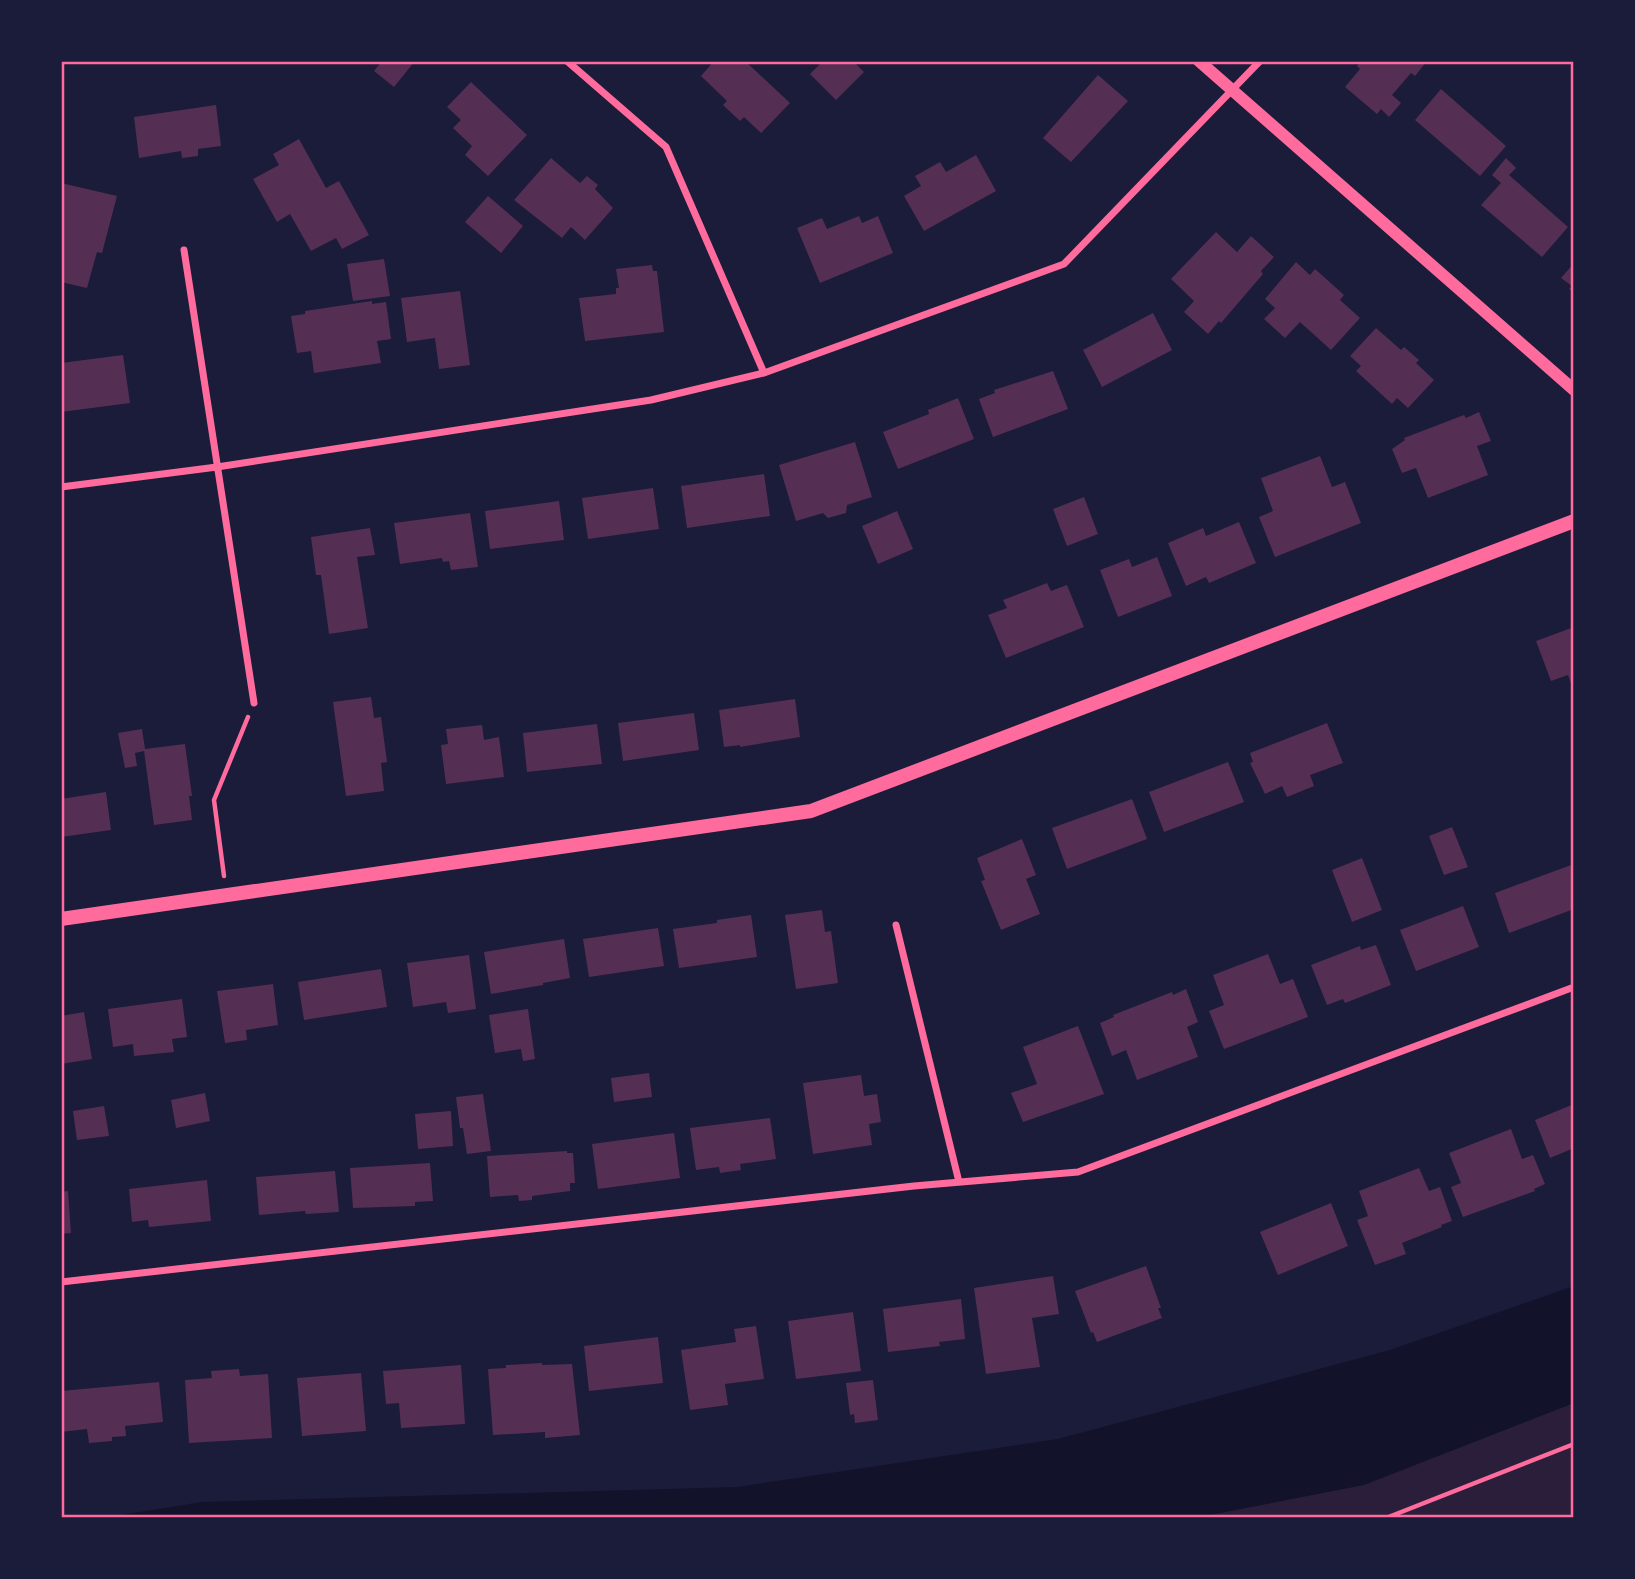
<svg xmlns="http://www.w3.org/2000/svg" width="1635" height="1579" viewBox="0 0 1635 1579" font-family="'IBM Plex Sans',sans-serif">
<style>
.green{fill:#2a1e3b}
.water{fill:#12122b}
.building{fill:#542f53}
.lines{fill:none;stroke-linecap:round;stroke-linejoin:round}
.path{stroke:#ff6b9d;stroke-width:4.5}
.minor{stroke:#ff6b9d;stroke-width:7}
.tertiary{stroke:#ff6b9d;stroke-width:12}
.secondary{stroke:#ff6b9d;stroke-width:14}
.neatline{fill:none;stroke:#ff6b9d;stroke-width:2.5}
</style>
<rect width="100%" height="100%" fill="#1b1b3a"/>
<path class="green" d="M1574 1399V1518H1121Z"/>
<path class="water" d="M1574 1286V1403L1364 1485 1195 1518H103L202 1502 737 1487 1058 1439 1390 1350Z"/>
<path class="building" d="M382 61H415L394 87 374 71Z
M714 61H745L790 103 761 133 744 117 740 121 723 105 727 101 701 76Z
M823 61H853L864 72 836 100 810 74Z
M1361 61H1427L1415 76 1411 73 1392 95 1401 103 1389 117 1381 109 1377 114 1345 87 1360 69 1357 66Z
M1098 75 1128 101 1071 162 1043 138Z
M471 82 527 135 488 176 465 155 472 146 453 128 461 120 447 107Z
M1441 89 1506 146 1480 176 1415 120Z
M216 105 221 146 198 149V156L182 158 181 151 139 158 134 117Z
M299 139 326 188 339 181 369 235 342 249 336 238 311 251 290 214 277 222 253 179 279 165 273 154Z
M976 155 996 191 924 231 904 196 921 186 915 176 940 162 946 172Z
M551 158 580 183 587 176 598 185 595 189 613 208 585 240 571 227 562 238 514 200Z
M1506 158 1516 168 1509 175 1568 227 1542 257 1481 205 1501 183 1492 175Z
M61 183 117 196 102 253 97 252 87 288 61 282V218L64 208H61Z
M488 196 523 226 501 253 465 222Z
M859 216 862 223 878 216 893 253 820 283 797 228 822 218 827 229Z
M1216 232 1237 252 1251 236 1274 257 1261 271 1263 274 1221 323 1219 321 1208 334 1184 312 1194 301 1171 279Z
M384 259 390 296 353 301 347 264Z
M1296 262 1310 275 1315 269 1344 295 1340 300 1360 318 1331 350 1300 322 1285 338 1264 319 1275 308 1265 299Z
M1574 263V292L1569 289 1572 286 1561 278Z
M652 265 653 271H657L664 332 585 341 579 298 616 294V288H619L616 269Z
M460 291 470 365 439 369 435 338 407 342 401 298Z
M372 301V304L386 302 391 339 377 341 381 363 314 373 311 351 297 353 291 316 305 314V311Z
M1153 313 1172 350 1102 387 1083 350Z
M1376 328 1401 350 1404 347 1419 360 1416 363 1434 380 1408 408 1397 398 1392 404 1356 371 1361 366 1350 356Z
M123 355 130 403 61 412V363Z
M1053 371 1068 409 993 437 979 399 995 393 994 390Z
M958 398 974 439 898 469 883 432 929 414 928 410Z
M1479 412 1491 441 1477 446 1488 475 1428 498 1416 468 1402 473 1392 449 1405 440 1404 438 1464 415 1466 418Z
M855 442 872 497 847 505 846 513 828 518 823 513 796 521 779 465Z
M1320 456 1332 487 1345 482 1361 523 1275 557 1259 517 1273 511 1261 478Z
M764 474 770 516 687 528 681 486Z
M653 488 659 529 588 539 582 498Z
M1084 497 1098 534 1067 546 1053 509Z
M559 501 564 540 490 549 485 511Z
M897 511 913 549 878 564 862 526Z
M470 513 478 567 451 570 449 561 443 562 442 558 400 564 394 523Z
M1239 522 1256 563 1209 583 1206 577 1186 586 1168 543 1203 528 1206 536Z
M370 528 375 555 357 557 368 628 329 634 321 575H316L311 537Z
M1157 557 1172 596 1118 617 1100 570 1129 559 1132 567Z
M1047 583 1051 591 1067 585 1084 627 1006 658 988 615 1007 608 1003 600Z
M1574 627V689H1573L1568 675 1551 681 1536 641Z
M371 697 374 718 381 717 387 762 381 763 384 791 346 796 333 702Z
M795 699 800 737 740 747V745L724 747 719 710Z
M694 713 699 750 623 761 618 723Z
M1327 723 1343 763 1310 775 1314 786 1287 797 1282 786 1265 794 1250 763 1253 762 1250 753Z
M597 724 602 764 527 772 523 733Z
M482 725 484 740 499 737 504 777 446 784 441 745 448 744 446 729Z
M142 729 145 749 185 744 192 796H189L192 820 154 825 144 751 135 753 137 766 125 768 118 733Z
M1228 762 1244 802 1164 832 1149 792Z
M106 792 111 830 61 837V799Z
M1132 799 1147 839 1067 869 1052 828Z
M1452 827 1468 867 1444 875 1429 836Z
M1022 839 1036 875 1026 879 1040 914 1001 930 981 881 985 880 977 858Z
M1362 858 1382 910 1352 922 1332 870Z
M1574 864V909L1509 933 1495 893Z
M1463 906 1479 947 1416 971 1400 930Z
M822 910 825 932 831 931 838 983 796 989 785 915Z
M751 915 757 957 679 968 673 929 717 923V920Z
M658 928 664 966 589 977 583 939Z
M564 939 570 978 543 983V985L491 994 484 952Z
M1376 945 1391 985 1345 1003 1343 999 1327 1005 1311 965 1360 946 1361 950Z
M1268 954 1280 984 1293 979 1308 1017 1224 1049 1209 1011 1224 1005 1213 975Z
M469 955 476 1009 448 1013 446 1002 413 1007 407 963Z
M381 969 387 1007 304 1020 298 982Z
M273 984 278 1025 246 1030 247 1040 225 1043 217 991Z
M1186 989 1198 1022 1187 1027 1198 1057 1137 1080 1126 1050 1112 1056 1100 1023 1114 1017 1113 1015 1172 992 1173 995Z
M182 999 187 1037 172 1039 174 1052 134 1056 133 1044 113 1047 108 1009Z
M528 1009 535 1059 523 1061 521 1049 495 1053 489 1015Z
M84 1012 92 1059 61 1064V1016Z
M1078 1026 1104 1094 1023 1122 1011 1093 1037 1084 1023 1047Z
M649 1073 652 1097 614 1102 611 1078Z
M861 1075 864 1096 877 1094 881 1122 869 1124 872 1145 813 1154 803 1083Z
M205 1093 210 1121 176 1128 171 1100Z
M483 1094 491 1151 467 1154 463 1128H460L456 1097Z
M1574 1104V1148L1550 1158 1535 1120Z
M104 1106 109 1136 77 1140 73 1111Z
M451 1111 453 1146 418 1149 415 1114Z
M770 1118 776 1159 740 1164 741 1170 720 1173 719 1167 696 1170 690 1128Z
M1511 1129 1522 1159 1533 1155 1545 1184 1534 1189 1535 1191 1463 1217 1451 1187 1461 1183 1449 1153Z
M674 1133 680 1178 598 1189 592 1144Z
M567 1151V1153H573L575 1183H570V1191L532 1196V1200L519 1201 518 1195 490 1197 487 1156Z
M430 1163 433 1201 415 1202V1206L353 1208 350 1168Z
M1419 1168 1429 1191 1440 1187 1452 1221 1441 1225 1442 1227 1402 1243 1406 1254 1375 1265 1357 1220 1368 1216 1359 1191Z
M335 1171 339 1212 306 1214 305 1211 259 1215 256 1177Z
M207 1180 211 1221 149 1227 148 1220 132 1222 129 1189Z
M68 1191 71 1233 61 1234V1192Z
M1331 1203 1348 1246 1278 1275 1260 1232Z
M1146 1266 1161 1308H1158L1162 1318 1097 1342 1093 1332 1091 1333 1075 1291Z
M1053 1276 1059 1314 1032 1318 1040 1367 986 1374 974 1288Z
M961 1299 965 1339 939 1342 940 1346 888 1352 883 1309Z
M853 1312 861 1371 796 1379 788 1321Z
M756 1326 764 1379 725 1384 728 1405 690 1410 681 1350 736 1342 734 1329Z
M658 1337 663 1383 589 1391 584 1346Z
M542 1363V1365L572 1364 580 1435 545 1438V1432L493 1435 488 1369 506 1368V1365Z
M461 1365 465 1424 401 1428 399 1403 386 1404 383 1371Z
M239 1369 240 1376 268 1374 272 1438 189 1443 185 1380 212 1378 211 1371Z
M361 1373 366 1431 302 1436 297 1378Z
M873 1380 878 1420 855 1423 854 1414 850 1415 846 1383Z
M159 1382 163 1422 125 1426 126 1436 112 1437V1441L89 1443 87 1429 61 1432V1391Z"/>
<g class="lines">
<path class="path" d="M224 876 214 800 248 717
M1386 1518 1574 1444"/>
<path class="minor" d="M567 61 666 147 764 373
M184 250 254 703
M61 487 217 467 651 400 764 373 1064 264 1260 61
M896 925 959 1182
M61 1282 914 1186 1078 1172 1574 987"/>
<path class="tertiary" d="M1199 61 1574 390"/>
<path class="secondary" d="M61 919 811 811 1574 521"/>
</g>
<rect width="1635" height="1579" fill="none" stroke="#1b1b3a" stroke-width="126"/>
<rect x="63" y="63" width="1509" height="1453" class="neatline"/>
</svg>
